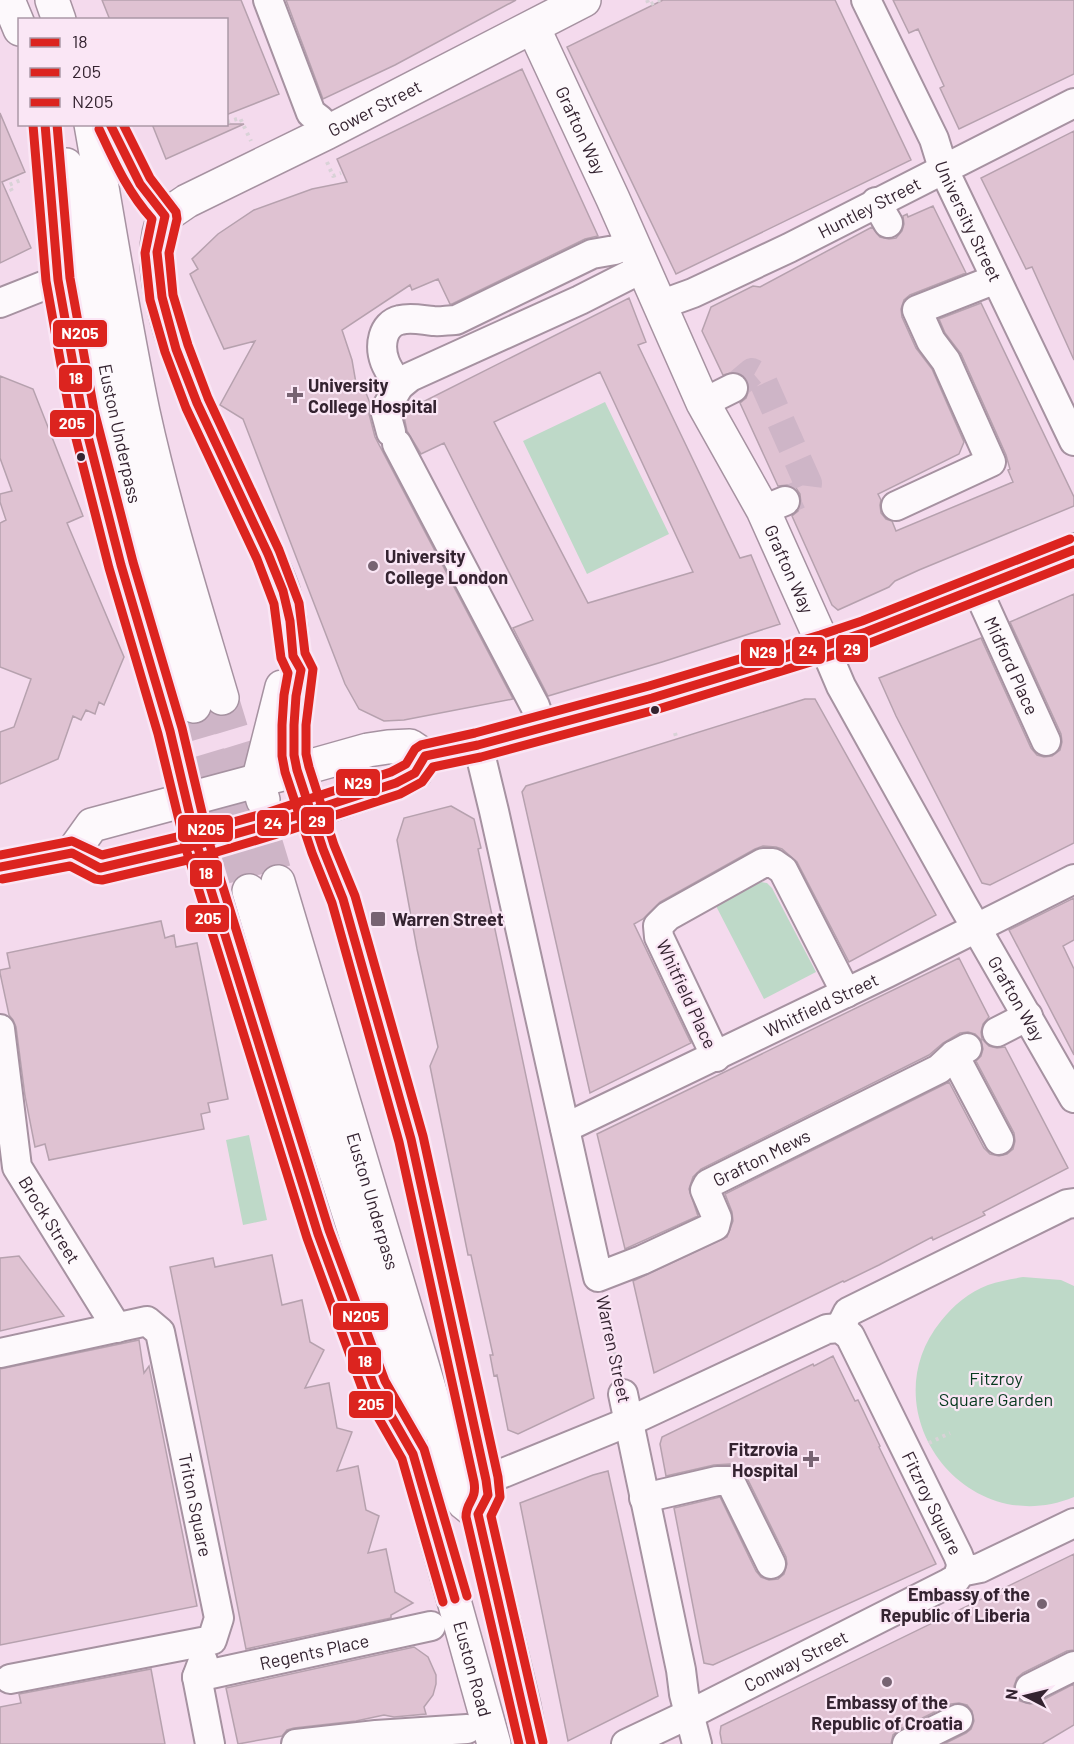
<svg xmlns="http://www.w3.org/2000/svg" width="1074" height="1744" viewBox="0 0 1074 1744" font-family="Barlow,sans-serif">
<style>
.green{fill:#bed9c8}
.building{fill:#dfc2d2;stroke:#b6a1ae;stroke-width:1.5;fill-rule:evenodd}
.lines{fill:none;stroke-linecap:round;stroke-linejoin:round}
.minor-tunnel{stroke:#ceb5c7;stroke-width:28;stroke-dasharray:28 14;stroke-linecap:butt}
.highway-tunnel{stroke:#ceb5c7;stroke-width:33;stroke-dasharray:33 16;stroke-linecap:butt}
.minor-casing{stroke:#a692a1;stroke-width:32}
.major-casing{stroke:#a692a1;stroke-width:36}
.highway-casing{stroke:#a692a1;stroke-width:36}
.path{stroke:#d9d2d7;stroke-width:4;stroke-dasharray:3 4.5;stroke-linecap:butt}
.minor{stroke:#fdf9fc;stroke-width:28}
.major{stroke:#fdf9fc;stroke-width:33}
.highway{stroke:#fdf9fc;stroke-width:33}
.bus-1-casing{stroke:#fae6f5;stroke-width:14}
.bus-2-casing{stroke:#fae6f5;stroke-width:14}
.bus-3-casing{stroke:#fae6f5;stroke-width:14}
.bus-4-casing{stroke:#fae6f5;stroke-width:14}
.bus-5-casing{stroke:#fae6f5;stroke-width:14}
.bus-6-casing{stroke:#fae6f5;stroke-width:14}
.bus-1{stroke:#dc241f;stroke-width:9}
.bus-2{stroke:#dc241f;stroke-width:9}
.bus-3{stroke:#dc241f;stroke-width:9}
.bus-4{stroke:#dc241f;stroke-width:9}
.bus-5{stroke:#dc241f;stroke-width:9}
.bus-6{stroke:#dc241f;stroke-width:9}
.poi-dot{fill:#776372;stroke:#fae6f5;stroke-width:2}
.bus-dot{fill:#342330;stroke:#fae6f5;stroke-width:2}
.labels{text-anchor:middle;dominant-baseline:central;stroke-width:4.5;stroke-linejoin:round;paint-order:stroke}
.street-label{font-size:18px;fill:#342330;stroke:#fae6f5}
.poi-label{font-size:18px;font-weight:bold;fill:#342330;stroke:#fae6f5;text-anchor:start}
.park-label{font-size:18px;fill:#06391e;stroke:#fae6f5}
.line-badge{stroke:#fae6f5;stroke-width:2}
.badge-label{font-size:16px;text-anchor:middle;font-weight:bold;fill:#fff}
</style>
<rect width="100%" height="100%" fill="#f4daed"/>
<path class="green" d="M605 402 669 534 587 574 523 441Z
M761 882 767 883 772 888 816 972 764 999 716 906Z
M249 1135 267 1220 243 1225 226 1140Z
M1023 1277 1061 1280 1074 1286V1497C965 1542 868 1411 941 1321 953 1306 969 1292 988 1285 999 1281 1012 1279 1023 1277Z"/>
<path class="building" d="M102 0H241L279 94 226 115V20H110Z
M286 0H516L395 65 323 99Z
M663 0H835L911 160 676 274 567 47Z
M893 0H1074V74L959 129 940 88 944 86 918 29 909 33Z
M522 69 598 236 585 239 452 304H450L438 279 412 290 410 285 342 330 352 360 357 389 364 388 370 403 369 414 375 437 513 699 404 720 384 721 359 709 345 684 243 419 220 405 255 341 224 349 190 274 198 269 192 259 218 234 254 210 312 189 347 182 337 159Z
M0 113 25 172 2 182 31 248 0 263Z
M152 124H244L166 159Z
M1074 131V360L1032 267 1026 269 981 178Z
M933 206 966 273 910 295 904 300 901 309 902 317 916 348 932 369 964 442 959 454 878 494 881 500 880 505 881 513 886 519 892 521 896 531 1013 482 1008 470 1010 469 1006 455 961 354 945 333 939 319 981 303 1074 497V506L919 570 895 581 889 587 838 610 832 605 792 516 798 511 801 504 800 494 796 488 788 485 778 486 740 403 746 398 749 390 747 380 743 375 735 372 723 375 702 331 711 307 753 286 760 287 872 227 880 237 889 239 896 238 902 231 904 224 903 216 907 214 908 217Z
M629 298 646 342 638 345 740 558 751 555 780 624 662 662 548 696 513 628 533 620 444 443 421 454 407 431 403 412ZM600 372 693 572 588 603 494 422Z
M0 376 33 389 83 516 67 523 124 657 104 705 99 702 95 714 86 710 81 720 73 716 58 759 0 784V732L14 727 31 679 0 667V523L6 520 0 502V494L12 491 0 458Z
M1074 594V843L990 885 982 883 896 716 879 678 981 638 1031 748 1037 755 1044 757 1052 756 1060 750 1062 742 1061 734 1010 622Z
M805 699H815L936 915 849 962 797 862 782 849 776 847 763 846 755 849 660 902 643 919 634 924 691 1043 590 1093 522 792 526 786Z
M451 806 474 819 481 848 478 849 594 1398 518 1434 508 1430 497 1375 494 1376 490 1355H493L471 1255H468L430 1066 438 1047 417 949 397 840 404 818Z
M1074 898V940L1063 946 1074 969V1055L1009 930Z
M161 921 165 938 174 935 176 947 197 943 228 1099 208 1103 210 1112 201 1114 204 1129 49 1160 45 1144 35 1147 25 1096 16 1027 13 1020 9 1015 0 973V970L10 968 7 953Z
M959 958 989 1017 983 1024 981 1032 982 1039 989 1046 997 1048 1005 1047 1068 1168 983 1212 985 1215 933 1240 932 1237 879 1265 844 1282 843 1281 654 1373 633 1281 727 1237 733 1221 732 1212 725 1194 949 1082 984 1148 990 1154 999 1156 1007 1154 1013 1149 1015 1141 1014 1133 976 1061 981 1056 983 1049 981 1040 975 1034 968 1032 960 1033 943 1043 929 1055 701 1169 693 1177 689 1189 698 1216 625 1249 597 1134Z
M272 1255 282 1305 302 1300 310 1342 324 1350 305 1388 329 1383 337 1428 352 1432 337 1471 358 1466 366 1510 379 1516 368 1553 386 1549 395 1592 413 1603 391 1615V1618L246 1649 170 1267 213 1258 215 1267Z
M19 1256 64 1316 0 1331V1258Z
M139 1340 144 1373 149 1366 197 1606 0 1645V1369Z
M833 1356 855 1401 858 1400 880 1446 879 1447 936 1564 713 1665 704 1663 674 1508 720 1497 756 1571 761 1577 769 1580 778 1579 784 1574 787 1564 786 1557 745 1474 739 1467 730 1464 714 1465 666 1476 660 1444 662 1437 813 1364 814 1366Z
M608 1471 658 1696 568 1741 520 1503 593 1475Z
M1074 1554V1650L1067 1651 1023 1673 1017 1678 1014 1686 1015 1695 1020 1701 1030 1704 1037 1703 1074 1684V1725L1042 1744H944L966 1733 971 1729 974 1721 972 1711 967 1705 959 1703 951 1704 900 1729 893 1735 891 1744H722L720 1733 721 1726Z
M414 1647 428 1657 436 1675V1684L433 1695 424 1707 426 1714 394 1717 384 1715 356 1721 294 1728 287 1730 282 1736 238 1744 226 1688Z
M151 1669 165 1744H0V1707L21 1703 19 1694Z"/>
<g class="lines">
<path class="minor-tunnel" d="M733 388 752 372 761 377 808 483 807 491 785 501"/>
<path class="highway-tunnel" d="M222 698 278 882
M194 706 249 891"/>
<g class="minor-casing">
<g id="minor">
<path d="M268 0 311 113 320 120 326 133"/>
<path id="s1" d="M866 0 934 139 943 168 1074 441"/>
<path d="M876 202 888 223"/>
<path d="M0 303 58 280"/>
<path id="s2" d="M660 305 693 293 789 248 1074 103"/>
<path d="M399 386C394 378 388 370 385 362 379 346 382 324 400 320 411 317 422 320 433 321 440 322 448 320 456 320L592 254 615 250 631 243"/>
<path d="M703 403 733 388"/>
<path d="M391 432 385 410 399 386 410 377 580 300 643 268"/>
<path d="M397 444 535 706 542 726"/>
<path d="M896 506 991 462 946 361 931 341 917 310 996 279"/>
<path d="M763 510 785 501"/>
<path id="s3" d="M977 589 1046 741"/>
<path id="s4" d="M824 646 841 686 963 905 1074 1098"/>
<path id="s5" d="M478 745 494 811 598 1277 642 1260 715 1226 717 1218 705 1190 708 1184 939 1069 954 1055 967 1048"/>
<path id="s6" d="M0 1029 17 1167 117 1328"/>
<path d="M997 1032 1028 1016"/>
<path d="M954 1055 999 1140"/>
<path d="M716 1057 659 937 658 926 668 916 763 863H773L783 870 846 993"/>
<path id="s7" d="M565 1128 887 973 1074 879"/>
<path d="M840 1328 848 1312 1067 1204 1074 1203"/>
<path id="s8" d="M0 1353 147 1321 160 1332 219 1618 212 1640 10 1679"/>
<path d="M623 1394 681 1670 684 1694 697 1744"/>
<path id="s9" d="M486 1480 628 1422 827 1329 840 1328 850 1336 958 1555 961 1563 960 1572"/>
<path d="M644 1498 717 1481H730L771 1564"/>
<path d="M960 1572 980 1568 1074 1523"/>
<path d="M203 1661 197 1677 210 1744"/>
<path id="s10" d="M197 1677 431 1626"/>
<path d="M1030 1688 1074 1666"/>
<path d="M296 1744 376 1735 467 1729"/>
<path id="s11" d="M626 1744 704 1707 949 1583 956 1579 960 1572"/>
<path d="M907 1744 958 1719"/>
</g>
</g>
<g class="major-casing">
<g id="major">
<path id="s12" d="M533 27 613 199 703 403 763 510 824 646"/>
<path id="s13" d="M165 216 187 201 326 133 584 0"/>
<path d="M297 770 368 750 388 747 410 746 425 756"/>
<path d="M310 812 396 783 415 773 425 756 478 745 652 698 824 646 866 632 1074 550"/>
</g>
</g>
<g class="highway-casing">
<g id="highway">
<path d="M8 0 20 29"/>
<path d="M52 0 59 20"/>
<path d="M45 124 58 280 82 413 121 565 170 731 197 845 318 1234 374 1386 413 1454"/>
<path d="M91 124C108 220 123 317 143 412 164 508 194 603 222 698"/>
<path d="M110 124C127 161 137 187 165 216 123 298 254 507 283 591 287 604 290 618 291 631 292 640 291 651 294 659 295 662 299 667 301 670L296 696 294 725V755L297 770 323 849 343 899 411 1139 486 1480 488 1495 478 1514"/>
<path id="s14" d="M66 165 111 393 144 540 194 706"/>
<path d="M263 800 258 782 282 687"/>
<path d="M72 853 92 825 297 770"/>
<path d="M0 867 72 853 100 868 197 845 310 812"/>
<path id="s15" d="M278 882 463 1502 478 1514"/>
<path id="s16" d="M249 891 291 1032 398 1367 413 1454 494 1744"/>
<path d="M478 1514 524 1707 531 1744"/>
</g>
</g>
<path class="path" d="M647 0 649 5 660 0
M227 122 240 118 251 141
M327 162 333 176 341 173
M12 191 9 185 23 179
M675 733 677 740
M603 1301 618 1370
M929 1443 950 1433"/>
<use href="#minor" class="minor"/>
<use href="#major" class="major"/>
<use href="#highway" class="highway"/>
<g class="bus-1-casing">
<path id="bus-1" d="M45 124 58 280 82 413 121 565 170 731 197 845 318 1234 374 1386 413 1454 455 1599
M110 124 140 184 165 216 157 252 162 297 176 349 197 403 268 554 283 591 290 621 293 656 301 670 296 696 294 725V755L297 770 323 849 343 899 411 1139 486 1480 488 1495 478 1514 531 1744"/>
</g>
<g class="bus-2-casing">
<path id="bus-2" d="M33 125 46 281 70 415 109 568 158 734 186 849 307 1238 363 1391 402 1459 443 1602
M99 129C114 161 128 193 152 219L145 253 150 300 165 352 186 408 257 559 274 604 281 658 288 673 284 695 282 725V756L285 772 312 853 332 903 399 1142 474 1482C477 1501 466 1501 466 1517L519 1744"/>
</g>
<g class="bus-3-casing">
<path id="bus-3" d="M57 124 70 278 94 410 133 562 182 728 209 842 329 1230 385 1381 424 1449 467 1596
M123 124 150 178 176 212 177 219 169 253 173 295 188 345 208 398 279 550 299 603 305 653 313 669 306 725V754L309 767 334 845 355 896 423 1136 498 1477 500 1497 491 1516 543 1742"/>
</g>
<g class="bus-4-casing">
<path id="bus-4" d="M0 867 72 853 100 868 197 845 270 824 396 783 415 773 425 756 478 745 652 698 824 646 866 632 1074 550"/>
</g>
<g class="bus-5-casing">
<path id="bus-5" d="M2 879 70 866 95 879 102 880 200 857 274 835 400 794 422 782 433 767 481 757 655 710 827 657 870 643 1074 563"/>
</g>
<g class="bus-6-casing">
<path id="bus-6" d="M0 855 72 841 102 855 194 833 266 813 391 772 406 764 415 749 421 745 475 733 649 686 820 635 862 621 1070 539"/>
</g>
<use href="#bus-1" class="bus-1"/>
<use href="#bus-2" class="bus-2"/>
<use href="#bus-3" class="bus-3"/>
<use href="#bus-4" class="bus-4"/>
<use href="#bus-5" class="bus-5"/>
<use href="#bus-6" class="bus-6"/>
</g>
<g class="poi-dot">
<path d="M292 386h6v6h6v6h-6v6h-6v-6h-6v-6h6z"/>
<circle cx="373" cy="566" r="6"/>
<rect x="370" y="911" width="16" height="16" rx="3"/>
<path d="M808 1450h6v6h6v6h-6v6h-6v-6h-6v-6h6z"/>
<circle cx="1042" cy="1604" r="6"/>
<circle cx="887" cy="1682" r="6"/>
</g>
<g class="bus-dot">
<circle cx="81" cy="457" r="5"/>
<circle cx="655" cy="710" r="5"/>
</g>
<g class="labels">
<g class="street-label">
<text stroke="none"><textPath href="#s13" startOffset="236">Gower Street</textPath></text>
<text stroke="none"><textPath href="#s12" startOffset="114">Grafton Way</textPath></text>
<text stroke="none"><textPath href="#s2" startOffset="231">Huntley Street</textPath></text>
<text stroke="none"><textPath href="#s1" startOffset="244">University Street</textPath></text>
<text stroke="none"><textPath href="#s14" startOffset="274">Euston Underpass</textPath></text>
<text stroke="none"><textPath href="#s12" startOffset="600">Grafton Way</textPath></text>
<text stroke="none"><textPath href="#s3" startOffset="84">Midford Place</textPath></text>
<text transform="translate(687 994) rotate(65)">Whitfield Place</text>
<text stroke="none"><textPath href="#s4" startOffset="402">Grafton Way</textPath></text>
<text stroke="none"><textPath href="#s7" startOffset="284">Whitfield Street</textPath></text>
<text stroke="none"><textPath href="#s5" startOffset="778">Grafton Mews</textPath></text>
<text stroke="none"><textPath href="#s15" startOffset="333">Euston Underpass</textPath></text>
<text stroke="none"><textPath href="#s6" startOffset="201">Brock Street</textPath></text>
<text transform="translate(614 1349) rotate(78)">Warren Street</text>
<text stroke="none"><textPath href="#s9" startOffset="585">Fitzroy Square</textPath></text>
<text stroke="none"><textPath href="#s8" startOffset="344">Triton Square</textPath></text>
<text stroke="none"><textPath href="#s10" startOffset="120">Regents Place</textPath></text>
<text stroke="none"><textPath href="#s11" startOffset="189">Conway Street</textPath></text>
<text stroke="none"><textPath href="#s16" startOffset="810">Euston Road</textPath></text>
</g>
<g class="poi-label">
<text x="308" y="385">University<tspan x="308" dy="21">College Hospital</tspan></text>
<text x="385" y="556">University<tspan x="385" dy="21">College London</tspan></text>
<text x="392" y="919">Warren Street</text>
<text x="798" y="1449" text-anchor="end">Fitzrovia<tspan x="798" dy="21">Hospital</tspan></text>
<text x="1030" y="1594" text-anchor="end">Embassy of the<tspan x="1030" dy="21">Republic of Liberia</tspan></text>
<text x="887" y="1702" text-anchor="middle">Embassy of the<tspan x="887" dy="21">Republic of Croatia</tspan></text>
</g>
<g class="park-label">
<text x="996" y="1378">Fitzroy<tspan x="996" dy="21">Square Garden</tspan></text>
</g>
</g>
<g class="line-badge">
<rect x="52" y="319" width="56" height="29" rx="6" fill="#dc241f"/>
<rect x="58" y="364" width="35" height="29" rx="6" fill="#dc241f"/>
<rect x="49" y="409" width="46" height="29" rx="6" fill="#dc241f"/>
<rect x="835" y="634" width="34" height="29" rx="6" fill="#dc241f"/>
<rect x="791" y="636" width="35" height="29" rx="6" fill="#dc241f"/>
<rect x="740" y="638" width="45" height="29" rx="6" fill="#dc241f"/>
<rect x="335" y="768" width="46" height="29" rx="6" fill="#dc241f"/>
<rect x="300" y="806" width="35" height="29" rx="6" fill="#dc241f"/>
<rect x="256" y="809" width="34" height="28" rx="6" fill="#dc241f"/>
<rect x="177" y="814" width="57" height="29" rx="6" fill="#dc241f"/>
<rect x="189" y="859" width="34" height="29" rx="6" fill="#dc241f"/>
<rect x="185" y="904" width="45" height="29" rx="6" fill="#dc241f"/>
<rect x="332" y="1302" width="57" height="29" rx="6" fill="#dc241f"/>
<rect x="347" y="1346" width="35" height="29" rx="6" fill="#dc241f"/>
<rect x="348" y="1390" width="46" height="29" rx="6" fill="#dc241f"/>
</g>
<g class="badge-label">
<text x="80" y="339">N205</text>
<text x="76" y="384">18</text>
<text x="72" y="429">205</text>
<text x="852" y="655">29</text>
<text x="808" y="656">24</text>
<text x="763" y="658">N29</text>
<text x="358" y="789">N29</text>
<text x="317" y="827">29</text>
<text x="273" y="829">24</text>
<text x="206" y="835">N205</text>
<text x="206" y="879">18</text>
<text x="208" y="924">205</text>
<text x="361" y="1322">N205</text>
<text x="365" y="1367">18</text>
<text x="371" y="1410">205</text>
</g>
<rect x="18" y="18" width="210" height="108" fill="#fae6f5" stroke="#ab98a6" stroke-width="1.5"/>
<rect x="30" y="38" width="30" height="9" fill="#dc241f" stroke="#ab98a6" stroke-width="1.5"/>
<text x="72" y="48" font-size="18" fill="#342330">18</text>
<rect x="30" y="68" width="30" height="9" fill="#dc241f" stroke="#ab98a6" stroke-width="1.5"/>
<text x="72" y="78" font-size="18" fill="#342330">205</text>
<rect x="30" y="98" width="30" height="9" fill="#dc241f" stroke="#ab98a6" stroke-width="1.5"/>
<text x="72" y="108" font-size="18" fill="#342330">N205</text>
<g transform="translate(1026 1696) rotate(277)" stroke="#fae6f5" stroke-width="4.5" paint-order="stroke">
<path d="M0-4.5L10 22L0 15L-10 22Z" fill="#342330"/>
<text y="-9" font-size="16" font-weight="bold" text-anchor="middle" fill="#342330">N</text>
</g>
</svg>
